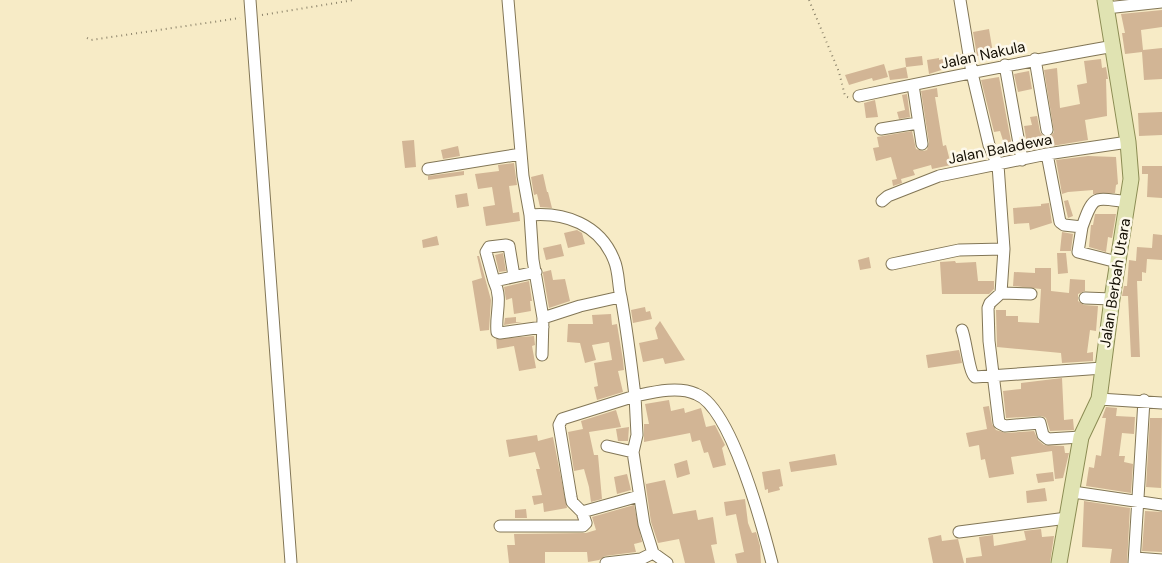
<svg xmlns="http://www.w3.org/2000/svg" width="1162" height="563" viewBox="0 0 1162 563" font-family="'DM Sans',sans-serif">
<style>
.building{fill:#d2b595}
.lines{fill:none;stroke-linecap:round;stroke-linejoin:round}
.minor-casing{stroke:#827656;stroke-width:13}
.major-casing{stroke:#8b8c53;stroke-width:17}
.path{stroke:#8d846b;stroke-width:2;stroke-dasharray:1 4;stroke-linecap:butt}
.minor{stroke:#fff;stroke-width:11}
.major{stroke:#e0e3b2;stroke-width:15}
.labels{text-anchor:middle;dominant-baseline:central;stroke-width:5;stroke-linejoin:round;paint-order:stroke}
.street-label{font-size:15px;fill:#140f04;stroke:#fdf8ea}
</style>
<rect width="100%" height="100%" fill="#f7ebc6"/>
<path class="building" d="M1162 10V27L1141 30 1143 50 1162 48V79L1144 80 1142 52 1125 54 1122 33H1125L1121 14Z
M989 29 993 53 977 56 973 32Z
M961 54 963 63 929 74 927 60 939 58V60Z
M922 56 923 65 906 67 905 58Z
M1101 59 1102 68 1106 67 1108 79H1106L1107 116 1085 120 1088 140 1028 150 1024 126 1032 125 1030 117 1037 116 1040 132 1044 137 1051 136 1054 132 1044 70 1057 68 1060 108 1080 104 1077 85 1087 83 1084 61Z
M884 64 888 77 873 81 872 78 849 85 845 75Z
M906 67 908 78 890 80 888 71Z
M1029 71 1032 89 1018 92 1014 74Z
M999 77 1013 152 1007 153 1000 131 994 132 981 80Z
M937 88 938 97H935L943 146 946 145 951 165 932 169 931 165 913 170 915 175 901 179 902 183 893 186 892 180 897 179 891 157 876 161 873 148 879 147 877 137 912 131 916 149 923 151 927 150 929 143 921 91Z
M907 94 910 117 899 119 897 112 905 110 902 95Z
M875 100 878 117 866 118 864 103Z
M1162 112V135L1139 136 1138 113Z
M414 140 416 167 405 168 402 141Z
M458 146 460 156 443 159 441 150Z
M1088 156 1116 157 1118 184 1116 185 1115 193 1093 194V190L1068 192 1062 194 1056 160Z
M514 163 517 185 509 186 513 213 519 212 520 221 486 226 483 207 495 205 492 187 478 189 475 174 499 171 498 165Z
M1142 166H1162V198L1147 197 1148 174H1142Z
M464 171V175L428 180V176Z
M543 174 547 192H548L552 208 540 207 537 194 534 195 531 177Z
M467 193 469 206 457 208 455 195Z
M1068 200 1073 216 1068 218 1064 201Z
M1049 203 1052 223 1030 230 1029 223 1014 224 1013 208 1041 206V204Z
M1095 214H1116L1112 238 1108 237 1106 252 1089 247 1091 225H1093Z
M577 230 582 233 585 244 568 248 564 233Z
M1062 232 1073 234 1071 251H1060Z
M1153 234 1162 235V260L1147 259 1146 273 1142 272V281H1137L1140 357H1131L1128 296H1122L1124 286H1127L1129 260 1136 261 1137 247 1152 248Z
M437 236 439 245 423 248 422 240Z
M561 244 564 256 546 260 543 248Z
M503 253 506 271 499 272 495 255Z
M1057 253H1066L1068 273 1058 274Z
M477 256H479L491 300 489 330 480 331 472 281 482 278Z
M869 257 871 268 860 270 858 260Z
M955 261 956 263 976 262 978 281H994V289L989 294H942L940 262Z
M1035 268H1051V291L1069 293 1070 279 1085 280V291L1078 294V301L1084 305 1098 306 1096 331 1090 330 1087 353 1093 352V361L1062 363 1061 353 997 347 996 310H1006V316H1018V322L1039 323 1041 289 1013 286 1014 272 1035 273Z
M551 270 553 280 565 279 570 301 549 308 543 274V272Z
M529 281 532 301H530L531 311 514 314 512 298 506 300 504 287Z
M645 307 646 312 650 311 652 319 633 323 631 310Z
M611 314 612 325 617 324 623 360 624 370 618 371 623 392 597 400 594 387 598 386 594 363 612 360 609 342 592 345 596 360 585 363 580 343 567 342 568 324H593L592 315Z
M516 317V322H522L504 325 505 318Z
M660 321 685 360 665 364 663 358 643 362 639 343 658 339 655 328Z
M534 336 535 345 532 346 536 368 519 371 514 346 497 349 496 339Z
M959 350 962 363 928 368 926 355Z
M1062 378 1064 420 1073 419 1074 430 1050 431 1046 418 1042 416 1006 418 1003 391 1021 389V383Z
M669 400 671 411 684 408 685 413 701 408 706 427 715 425 725 445 722 448 726 465 713 468 708 452 704 453 700 440 692 442 690 433 644 442V424H649L645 404Z
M989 406 992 424 996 430 1006 433 1034 431 1038 440 1044 445 1064 446 1065 453H1069L1063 478 1055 479 1052 451 1011 457 1014 474 989 478 985 459 981 460 979 445 969 447 966 433 987 429 983 407Z
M1106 407 1117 408 1116 416 1135 417 1134 434 1122 433 1119 456H1125L1124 462 1133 464 1131 493 1086 486 1089 467 1094 468 1096 455 1101 456 1106 418H1102Z
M616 410 621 427 589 432 594 455H598L602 499 591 502 589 487 584 469 574 471 568 432 583 429 581 421Z
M1150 418H1162L1161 488 1146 487Z
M629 427 628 441H618L616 429Z
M537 435 538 441 553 437 567 508 544 512 543 503 534 505 532 496 542 495 536 469H540L535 452 509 457 506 440Z
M835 454 837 465 791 472 789 462Z
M687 460 690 474 677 478 674 464Z
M780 469 783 486 779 487 780 490 768 493V489L765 490 762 472Z
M1053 472 1054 481 1038 483 1036 474Z
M627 474 631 490 617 494 614 477Z
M645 480 646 484 665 480 673 514 696 510 698 520 713 517 717 544 711 545 715 563H685L679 539 658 543 651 522Z
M1045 488 1047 501 1027 503 1026 491Z
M745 499 748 523 752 533 756 532 760 546 761 563H737L735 554 744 552 736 514 726 516 724 502Z
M1084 501 1130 508 1127 563H1110L1112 549 1082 547Z
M634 505 642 542 634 544 636 552 605 556 599 560 588 562 587 552H545V563H509L507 545H515L514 534 586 533 596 530 592 517Z
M526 509 527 518H515V510Z
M1145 511 1162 512V552L1142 551Z
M1041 529 1042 537 1054 536 1050 563H966V558L982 556 979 537 993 535 994 546 1026 540 1024 531Z
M941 535 942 541 958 539 964 563H933L928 538Z"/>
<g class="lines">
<g class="minor-casing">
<path id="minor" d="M250 0 291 563
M508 0 523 176 530 215C564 212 600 224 614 260 619 271 618 286 621 297 627 330 631 363 635 396 654 392 678 386 696 394 731 407 763 528 772 563
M960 0 972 73 989 145 998 165 1004 249 1001 293 990 303 988 308 989 341 999 423 1005 426 1040 423 1043 435 1048 439 1081 437
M1106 8 1162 2
M1035 59 1047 130
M1005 65 1022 160
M913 85 922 144
M859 96C944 78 1029 61 1114 46
M881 129 918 123
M1047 154 1060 222 1064 225 1082 227 1078 252 1117 262
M428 169 521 154
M882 201 888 196 939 176 1047 154 1128 142
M530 215 533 260 543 318
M1082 227C1094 193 1094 198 1128 202
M892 264 959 250 1004 249
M536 272 494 281C503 299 495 314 497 332L500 333 543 327
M494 281 486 252 489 247 506 245 509 246 514 276
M1001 293 1031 294
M1085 298 1112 299
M962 330C966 340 969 373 975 377L1103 368
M542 355 543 318 580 306 620 297
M1099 399 1162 403
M607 446 633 452
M1073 492 1162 505
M639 496 582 512 572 502 571 497 559 425 562 419 635 396 637 435 633 452 644 524 653 553 667 563
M500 526H583L586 523 582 512
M959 532 1067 518
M1135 558 1162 560
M606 563 641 559 653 553
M1134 563 1144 400"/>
</g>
<g class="major-casing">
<path id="major" d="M1059 563 1081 437 1099 399 1112 299 1131 179 1128 142 1105 0"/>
</g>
<path class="path" d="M809 0 839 72 845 96 850 98
M262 15 354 0
M87 38 91 40 240 18"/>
<use href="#minor" class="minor"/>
<use href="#major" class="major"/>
</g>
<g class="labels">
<g class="street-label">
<text transform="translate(983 55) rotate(-12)">Jalan Nakula</text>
<text transform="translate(1000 149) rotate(-11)">Jalan Baladewa</text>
<text transform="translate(1115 283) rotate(-81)">Jalan Berbah Utara</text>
</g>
</g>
</svg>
